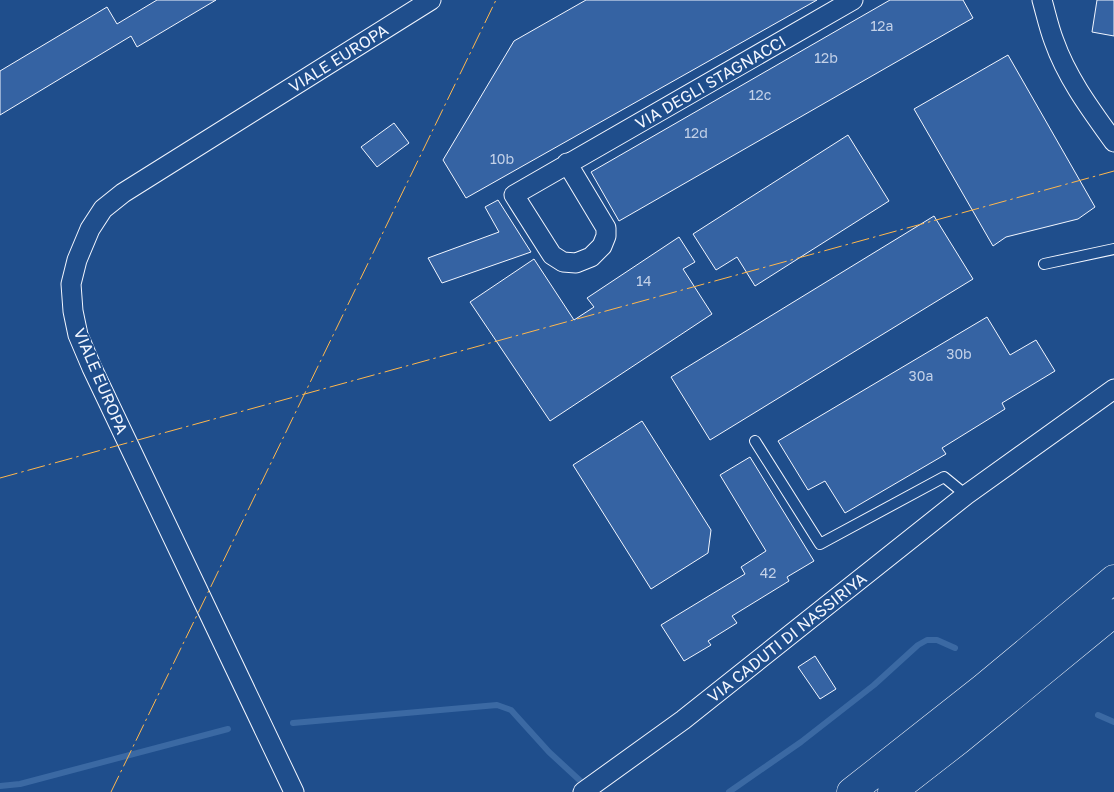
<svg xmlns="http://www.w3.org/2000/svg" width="1114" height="792" viewBox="0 0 1114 792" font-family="'Golos Text',sans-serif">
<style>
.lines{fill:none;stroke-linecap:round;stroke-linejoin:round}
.stream{stroke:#3b69a3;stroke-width:6}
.building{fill:#3563a3;stroke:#f2f6ff}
.service-casing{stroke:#f2f6ff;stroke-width:12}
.minor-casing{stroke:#f2f6ff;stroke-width:21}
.trunk-casing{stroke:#f2f6ff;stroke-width:29}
.service{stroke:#1f4e8c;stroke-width:10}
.minor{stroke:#1f4e8c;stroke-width:19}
.trunk{stroke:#1f4e8c;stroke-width:28}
.power{stroke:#ffb74d;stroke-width:1;stroke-dasharray:18 4 2.5 4;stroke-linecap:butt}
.labels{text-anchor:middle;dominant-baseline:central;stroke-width:4;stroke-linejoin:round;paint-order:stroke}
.number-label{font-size:14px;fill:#c3d1e8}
.street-label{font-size:16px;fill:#f2f6ff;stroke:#1f4e8c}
</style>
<rect width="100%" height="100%" fill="#1f4e8c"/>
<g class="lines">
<path class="stream" d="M1098 715 1114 722
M293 723 497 705 511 710 549 752 588 788
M0 786 20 784 228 729
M729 792 801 742 874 685 918 645 927 640H937L955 648"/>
</g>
<path class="building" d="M157 0H216L137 47 131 36 0 115V71L107 7 117 24Z
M586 0H817L466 198 443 160 514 41Z
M890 0H963L973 18 619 221 591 172Z
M1097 0H1114V36L1092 32Z
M1008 55 1095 207 1078 219 1006 237 993 246 914 109Z
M394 123 409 143 377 167 361 147Z
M848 135 889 201 755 286 737 257 716 270 693 234Z
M498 200 531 252 442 283 428 258 499 232 485 207Z
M934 216 973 279 710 440 671 377Z
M679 237 695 262 683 269 712 314 550 421 470 302 534 259 574 320 594 307 587 298Z
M987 317 1010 355 1036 340 1055 371 1002 403 1005 409 942 448 946 454 845 513 825 481 808 490 778 441Z
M642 421 711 530 708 553 651 589 573 465Z
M750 457 814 561 787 577 789 581 732 616 737 623 708 641 711 645 684 661 661 625 745 574 741 567 766 551 720 475Z
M815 656 836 689 820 699 798 667Z"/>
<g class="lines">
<g class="service-casing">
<path id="service" d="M1044 264 1114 249
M755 441 820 544 944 477 966 495"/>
</g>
<g class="minor-casing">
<g id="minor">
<path d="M1042 0C1046 14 1049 28 1054 41 1067 78 1091 110 1114 142"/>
<path id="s1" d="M567 163 606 228V236L602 246 591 257 576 263 563 262 552 255 514 195 853 0"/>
<path id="s2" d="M294 792 92 368 78 335 73 311 71 284 77 260 90 229 103 209 123 193 431 0"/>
<path id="s3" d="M583 792 683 720 966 495 1114 389"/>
</g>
</g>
<g class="trunk-casing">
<path id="trunk" d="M851 792 983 688 1114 579
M892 792 959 740 1114 613"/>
</g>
<use href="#service" class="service"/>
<use href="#minor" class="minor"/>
<use href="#trunk" class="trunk"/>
<path class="power" d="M0 478 1114 171
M111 792 496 0"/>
</g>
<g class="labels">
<g class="number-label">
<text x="882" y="25">12a</text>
<text x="826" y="57">12b</text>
<text x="760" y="94">12c</text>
<text x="696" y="132">12d</text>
<text x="502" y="158">10b</text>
<text x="644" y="280">14</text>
<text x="959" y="353">30b</text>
<text x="921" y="375">30a</text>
<text x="768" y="572">42</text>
</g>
<g class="street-label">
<text stroke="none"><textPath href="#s2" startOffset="919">VIALE EUROPA</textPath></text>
<text stroke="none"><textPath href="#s1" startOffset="450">VIA DEGLI STAGNACCI</textPath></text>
<text transform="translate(101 381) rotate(67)">VIALE EUROPA</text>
<text stroke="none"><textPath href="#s3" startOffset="256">VIA CADUTI DI NASSIRIYA</textPath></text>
</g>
</g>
</svg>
